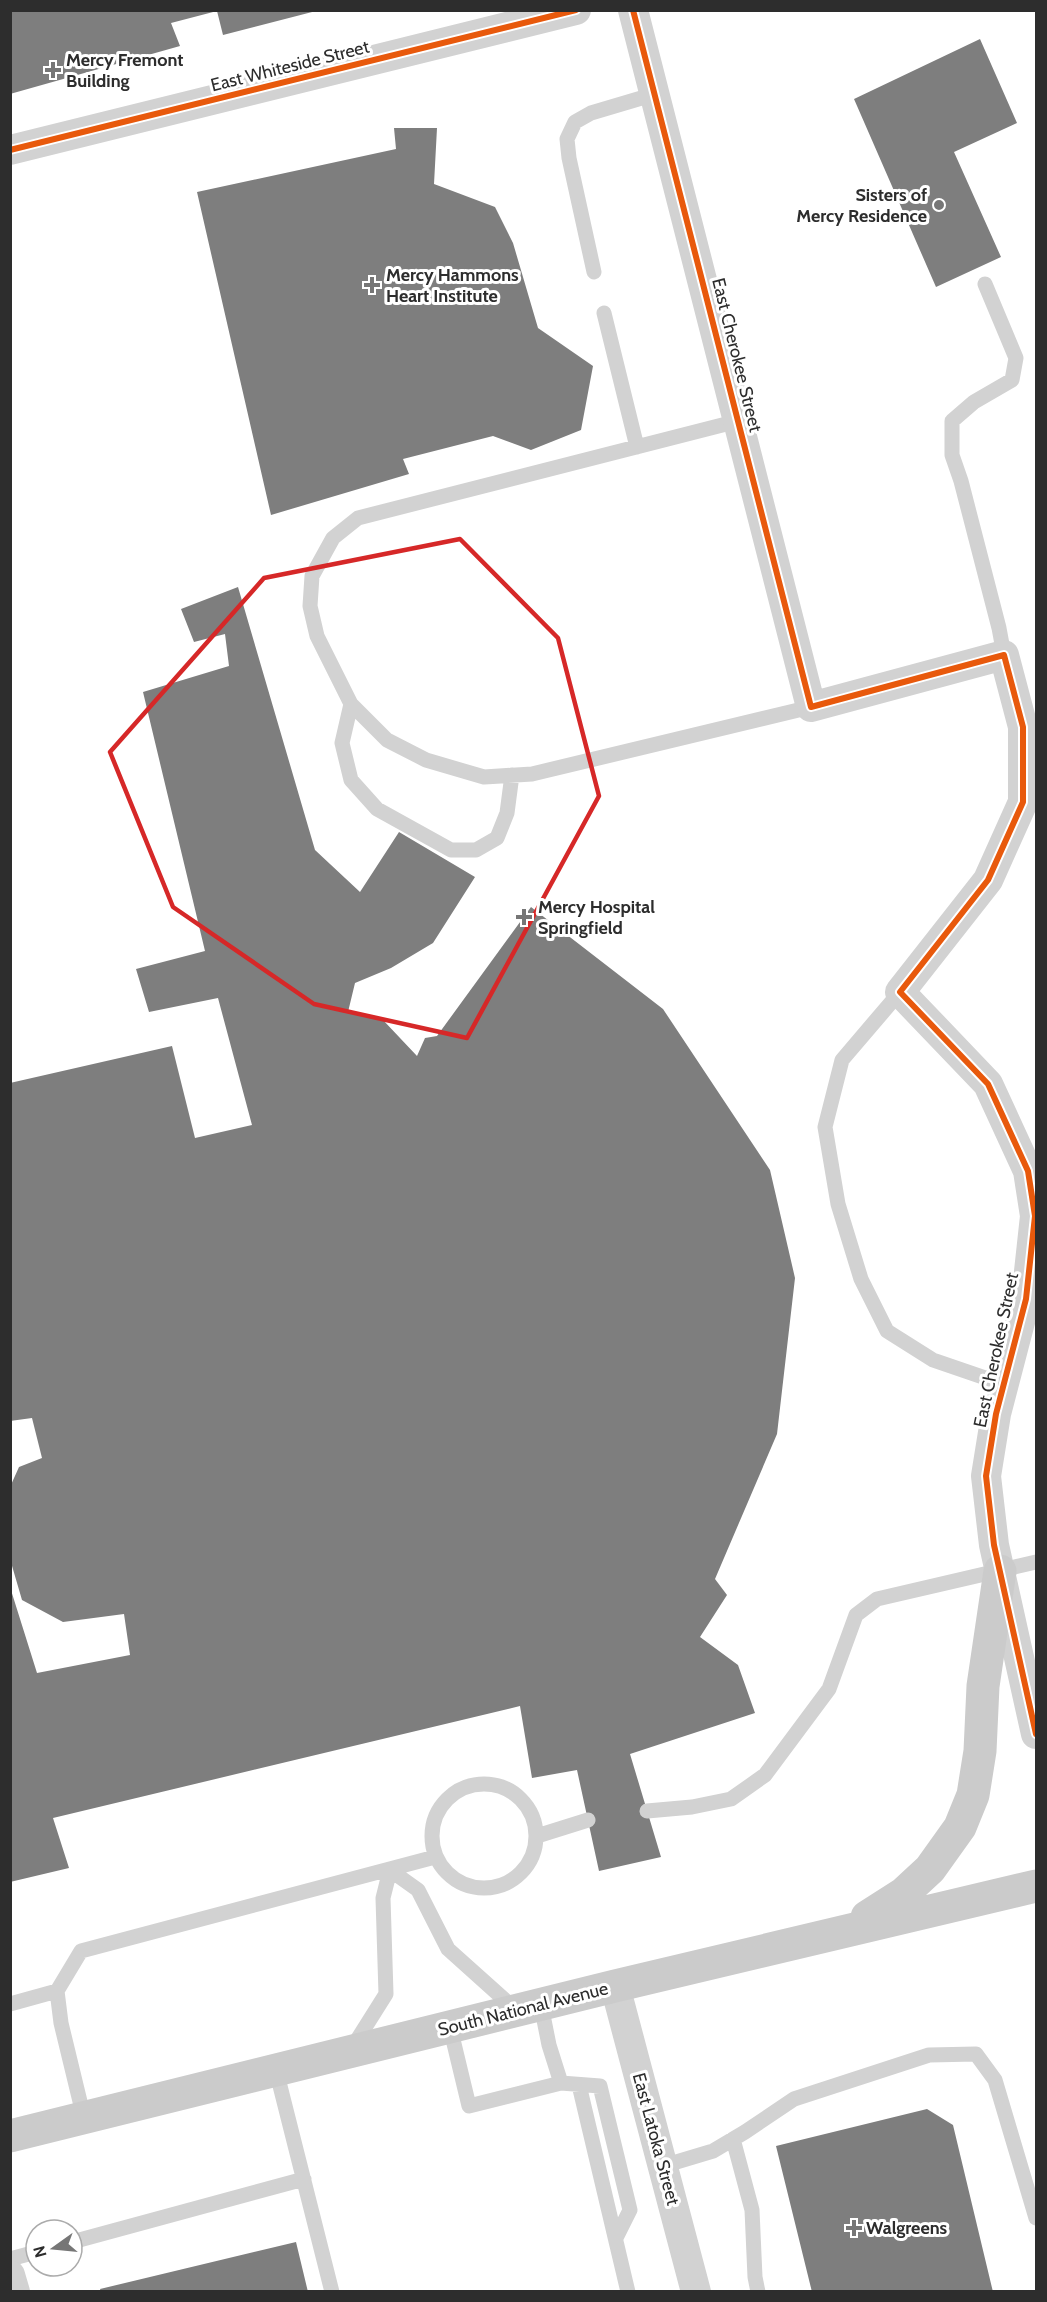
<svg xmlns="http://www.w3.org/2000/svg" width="1047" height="2302" viewBox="0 0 1047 2302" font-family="Cabin,sans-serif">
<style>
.building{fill:#7e7e7e}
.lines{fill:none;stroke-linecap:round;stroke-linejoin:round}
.lane{stroke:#d2d2d2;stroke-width:15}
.street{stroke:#d2d2d2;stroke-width:30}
.secondary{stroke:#cbcbcb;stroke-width:33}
.cycleway-casing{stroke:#fff;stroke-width:10}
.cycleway{stroke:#e8590c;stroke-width:6}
.marked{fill:none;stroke:#d62828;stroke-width:4.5;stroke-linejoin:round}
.poi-dot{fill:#767676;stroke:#fff;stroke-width:2}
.labels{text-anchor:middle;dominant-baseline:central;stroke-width:6;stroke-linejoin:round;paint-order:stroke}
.poi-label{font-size:18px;font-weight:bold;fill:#2d2d2d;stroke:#fff;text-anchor:start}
.street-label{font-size:18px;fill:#2d2d2d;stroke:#fff}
</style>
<rect width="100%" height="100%" fill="#fff"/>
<path class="building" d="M10 10H316V11L223 35 217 11 171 23 180 46 10 94Z
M980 39 1017 123 954 152 1001 257 936 287 854 99Z
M394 128H437L434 184 495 207 513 243 538 328 593 366 581 430 531 450 493 436 403 459 409 474 271 515 197 192 396 149Z
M238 587 315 850 360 892 399 832 475 877 433 943 391 968 355 983 348 1012 383 1020 417 1056 425 1038 437 1036 531 907 663 1009 770 1170 795 1278 777 1434 715 1579 727 1595 700 1637 738 1665 755 1713 630 1754 661 1857 599 1871 577 1770 532 1778 520 1706 53 1818 69 1868 10 1882V1587L37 1673 130 1655 124 1614 63 1622 22 1600 10 1559V1487L19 1467 42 1458 32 1418 10 1421V1083L172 1046 195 1138 252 1125 218 998 149 1012 136 969 205 951 143 692 229 666 225 634 194 642 181 609Z
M927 2109 953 2125 993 2292H812L776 2146Z
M296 2242 308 2292H101L100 2289Z"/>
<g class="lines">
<path class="lane" d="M594 272 569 158 567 139 575 122 591 113 655 94
M985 284 1016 358 1012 380 974 402 952 421V455L961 481 999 628 1004 655
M604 313 637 447
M738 421 358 518 333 538 312 576 310 606 317 636 351 704 387 740 426 760 484 777 532 774 811 707
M351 704 342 743 351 780 377 809 451 850H476L497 838 507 813 512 775
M900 992 842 1060 825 1127 838 1204 861 1279 887 1331 933 1360 1003 1384
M432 1836a52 52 0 1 1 104 0a52 52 0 1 1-104 0Z
M647 1811 692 1807 731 1799 765 1775 829 1689 856 1615 877 1599 1036 1562
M537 1836 588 1820
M390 1870 418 1890 448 1949 516 2010
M10 2004 57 1991
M541 2005 549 2045 561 2083
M450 2027 469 2106 561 2083 600 2086 630 2210 616 2238
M352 2048 386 1994 383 1898 390 1870
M276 2070 332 2292
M579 2085 628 2292
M84 2118 61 2023 57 1991 81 1951 435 1857
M733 2139 752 2210 755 2277 758 2292
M663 2166 713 2151 745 2132 794 2099 929 2055 976 2054 995 2080 1036 2218
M72 2242 304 2179
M10 2259 36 2252"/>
<path class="street" d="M633 10 811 707 1004 655 1023 727V802L988 880 900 992 988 1084 1028 1171 1035 1216 1026 1299 996 1414 986 1476 994 1545 1036 1734
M10 150 576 10
M615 1986 696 2292
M10 2275 15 2292"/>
<path class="secondary" d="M867 1917 903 1894 930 1869 960 1827 973 1795 980 1751 983 1686 1000 1571
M10 2136 615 1986 1036 1886"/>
<g class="cycleway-casing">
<path id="cycleway" d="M633 10 811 707 1004 655 1023 727V802L988 880 900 992 988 1084 1028 1171 1035 1216 1026 1299 996 1414 986 1476 994 1545 1036 1734
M10 150 576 10"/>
</g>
<use href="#cycleway" class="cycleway"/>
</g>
<path class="marked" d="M460 539 558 638 599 796 467 1038 314 1004 173 907 110 752 264 578Z"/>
<g class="poi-dot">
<path d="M50 61h6v6h6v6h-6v6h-6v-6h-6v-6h6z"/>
<circle cx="939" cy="205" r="6"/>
<path d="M369 276h6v6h6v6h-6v6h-6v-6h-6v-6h6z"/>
<path d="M521 908h6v6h6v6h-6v6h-6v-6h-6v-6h6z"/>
<path d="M851 2219h6v6h6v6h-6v6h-6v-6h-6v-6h6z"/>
</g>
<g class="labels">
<g class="poi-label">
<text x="66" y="60">Mercy Fremont<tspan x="66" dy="21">Building</tspan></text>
<text x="927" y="195" text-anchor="end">Sisters of<tspan x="927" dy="21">Mercy Residence</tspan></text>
<text x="386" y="275">Mercy Hammons<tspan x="386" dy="21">Heart Institute</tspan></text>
<text x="538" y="907">Mercy Hospital<tspan x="538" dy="21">Springfield</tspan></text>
<text x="866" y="2228">Walgreens</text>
</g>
<g class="street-label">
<text transform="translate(290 66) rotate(-14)">East Whiteside Street</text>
<text transform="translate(737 355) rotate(76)">East Cherokee Street</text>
<text transform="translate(996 1350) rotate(-78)">East Cherokee Street</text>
<text transform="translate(523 2009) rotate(-14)">South National Avenue</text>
<text transform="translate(656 2139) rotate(75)">East Latoka Street</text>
</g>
</g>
<rect width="1047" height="2302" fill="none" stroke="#2d2d2d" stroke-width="24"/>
<g transform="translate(54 2248) rotate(255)"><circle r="28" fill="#ffffff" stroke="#ababab" stroke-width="1.5"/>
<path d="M0-4.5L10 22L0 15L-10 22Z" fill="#767676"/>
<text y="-9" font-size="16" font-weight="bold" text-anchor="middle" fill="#2d2d2d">N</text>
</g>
</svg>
